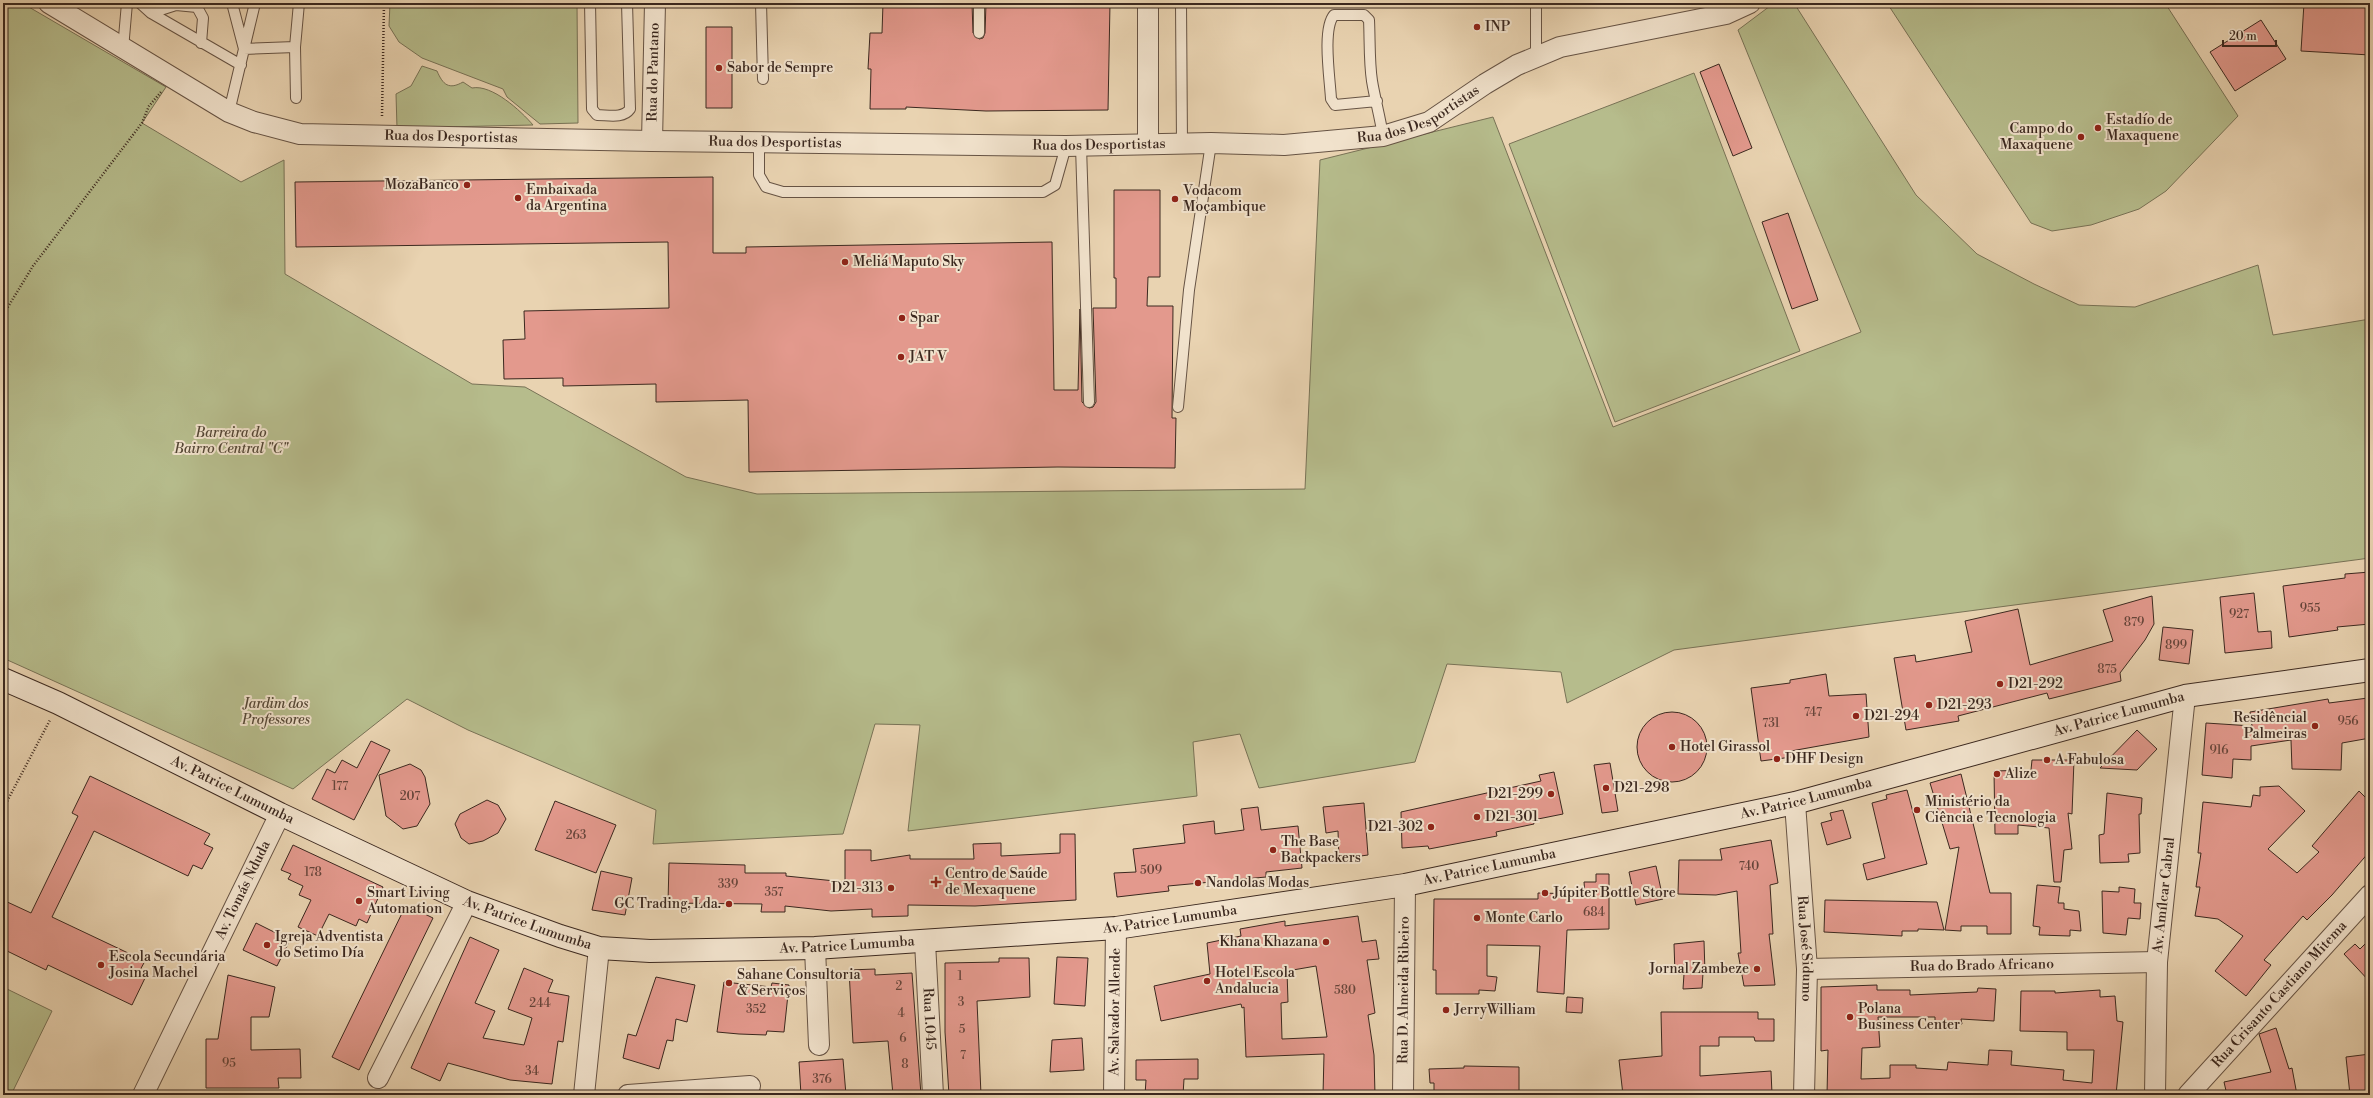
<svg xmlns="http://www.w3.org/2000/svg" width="2373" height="1098" viewBox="0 0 2373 1098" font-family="'Libre Bodoni',serif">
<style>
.green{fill:#b6bc8c;stroke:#787256}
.building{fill:#e3998d;stroke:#3b281f;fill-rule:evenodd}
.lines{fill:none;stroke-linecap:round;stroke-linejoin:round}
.service-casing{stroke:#665344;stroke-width:12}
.minor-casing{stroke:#665344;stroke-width:22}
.secondary-casing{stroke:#3b281f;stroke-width:24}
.path{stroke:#3b281f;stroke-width:2.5;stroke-dasharray:1 2;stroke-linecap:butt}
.service{stroke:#f1e2cc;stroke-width:10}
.minor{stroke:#f1e2cc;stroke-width:20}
.secondary{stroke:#f1e2cc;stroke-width:22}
.poi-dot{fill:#8f2418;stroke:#f1e2cc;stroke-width:1.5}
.labels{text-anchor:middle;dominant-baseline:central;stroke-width:4;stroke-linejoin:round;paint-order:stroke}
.number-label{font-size:12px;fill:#65443a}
.poi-label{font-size:14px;fill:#3b281f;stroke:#f1e2cc;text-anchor:start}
.street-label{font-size:14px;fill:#3b281f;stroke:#f1e2cc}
.park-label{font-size:14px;font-style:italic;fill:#544635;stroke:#f1e2cc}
</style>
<rect width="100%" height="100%" fill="#e9d3b1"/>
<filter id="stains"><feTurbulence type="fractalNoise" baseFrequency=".005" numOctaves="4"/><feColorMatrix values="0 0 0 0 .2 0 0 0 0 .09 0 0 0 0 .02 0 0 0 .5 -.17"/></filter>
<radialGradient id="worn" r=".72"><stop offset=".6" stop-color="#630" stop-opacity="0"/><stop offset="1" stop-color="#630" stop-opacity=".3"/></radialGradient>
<path class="green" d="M3 3H22L166 87 142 123 241 182 284 160 285 274 472 384 525 387 686 477 757 494 1305 489 1320 160 1493 117 1613 427 1861 332 1738 30 1774 3H1794L1916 195 1977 254 2034 284 2079 305 2135 307 2258 265 2273 335 2370 319V558L1674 650 1567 703 1561 672 1447 664 1415 762 1259 788 1240 734 1193 742 1197 796 908 831 920 725 875 724 843 834 653 844 656 810 468 730 407 699 293 789 3 658Z
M390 3H577L578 123 540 124 507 97 503 89 422 58 399 42 389 26Z
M1887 3H2165L2238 116 2166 191 2139 209 2091 225 2052 231 2031 223Z
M422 66 437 71C443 85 449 90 463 82L472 88C492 84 521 111 533 125L397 128 396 94 411 86Z
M1694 73 1800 351 1615 422 1509 144Z
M5 988 52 1011 11 1095H3V993Z"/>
<path class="building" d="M883 3H972L973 33 979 39 983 38 985 33 986 3H1110L1108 110 986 111 906 107V109H870L871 69H868L870 33H882Z
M2304 3H2370V55L2301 51Z
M2261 20 2286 59 2235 91 2210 52Z
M706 27H732V108H706Z
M1719 64 1752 148 1733 156 1700 72Z
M713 177V253H746V247L1052 242 1054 390H1078L1080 309 1082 402 1089 408 1093 407 1096 402 1093 308H1116V278H1114V190H1160V277H1148L1147 306H1173L1172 418H1176L1175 468 1058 467 749 472 748 400 656 402V384L563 386V378L504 379 503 340 525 339 524 311 669 308 668 242 296 247 295 182Z
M1788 213 1818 300 1792 309 1762 222Z
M2370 572V624L2337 627 2338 630 2289 637 2283 586 2345 578V574Z
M2254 593 2258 632 2271 631 2272 648 2225 653 2220 597Z
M2152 596 2154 624 2145 640 2120 673 2121 681 2049 699 2047 693 1958 716 1959 721 1906 730 1894 658 1915 655 1916 662 1972 652 1965 621 2018 609 2030 665 2113 641 2103 610Z
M2163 627 2193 630 2189 664 2159 660Z
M1826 674 1829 696 1866 694 1869 737 1791 751 1792 757 1761 761 1751 688 1790 683V680Z
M2368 698 2370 738 2342 743 2341 770 2292 769 2291 740 2251 746V760L2233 759 2232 778 2202 775 2206 723 2252 726 2250 712 2328 699 2329 703Z
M1637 747a35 35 0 1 1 70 0a35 35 0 1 1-70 0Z
M2137 730 2157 749 2137 770 2100 768Z
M371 741 390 750 354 820 312 799 327 769 335 773 342 760 357 768Z
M2032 760H2074L2072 814 2068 813 2072 849 2064 850 2061 882H2054L2049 828 2018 825V834H1995L1994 771 2031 770Z
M1610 763 1618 811 1602 813 1594 765Z
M410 764 421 770 425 777 430 804 417 826 403 829 386 816 379 775Z
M1554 772 1563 814 1533 820 1534 824 1496 832 1497 836 1429 849 1428 846 1402 848 1401 812 1541 781 1539 775Z
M1961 774 1990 893H2011V934H1987V926H1961V931L1945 930 1959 847 1950 849 1930 783Z
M90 776 210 834 204 844 213 848 202 869 193 865 188 876 94 831 52 917 145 961 139 972 146 976 132 1005 48 965 46 970 3 949V900L31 913 78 816 72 813Z
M2279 786 2305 811 2268 849 2297 873 2319 852 2312 846 2359 791 2370 802V851L2332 895 2307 920 2303 916 2264 960 2271 965 2246 996 2215 971 2243 936 2218 919 2195 916 2200 887H2196L2201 853H2198L2203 802 2251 807 2253 795 2260 796V787Z
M1907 790 1927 864 1867 880 1863 864 1885 858 1872 803 1887 799 1886 795Z
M2107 793 2142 798 2141 814H2139L2140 853 2128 854 2129 862 2100 863 2099 835 2104 834Z
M487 800 498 805 506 819 498 833 483 841 469 844 461 838 455 824 460 814Z
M555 801 616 825 596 873 535 850Z
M1364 803 1368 855 1339 859 1338 831 1326 833 1323 807Z
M1258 807 1261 830 1298 826 1302 868 1266 872V877L1168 886 1169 891 1117 897 1114 873 1136 872 1133 849 1185 843 1183 825 1214 821 1215 834 1244 830 1241 809Z
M1843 810 1851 838 1827 845 1821 823 1832 820 1830 813Z
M1060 834H1075L1076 900 975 906 908 905V916L872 917V909L831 911 785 906V912H761L762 904 668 903 669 863 745 865V873H786V876L845 882V850H871V861L910 855V859H974L973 844 1001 843V856L1060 853Z
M1771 840 1778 883 1770 885 1773 934H1769L1775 985 1744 986 1738 953H1741L1737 891 1716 895 1678 894 1679 860H1722L1720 849Z
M293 845 383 887 367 923 359 919 356 926 329 914 318 936 298 927 311 900 299 895 303 886 288 879 291 874 281 870Z
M1656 866 1663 899 1636 905 1629 872Z
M601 871 632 878 625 915 592 910Z
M1596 874H1609V929L1567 930 1564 994 1537 992 1540 946 1487 945V976L1497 977 1495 991 1479 990V994H1436V970H1433L1434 899H1538V893L1585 894 1584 882H1596Z
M2037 885 2060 887 2058 903H2064V909L2079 911 2081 931 2070 930V936L2039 935 2040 927 2033 926Z
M2119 887 2135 889 2134 903H2141L2140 919 2128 918 2126 935 2103 933 2102 891 2119 892Z
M1825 900 1937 902 1944 930 1918 929V931H1902V936L1824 932Z
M406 905 433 918 359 1070 332 1057Z
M1358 916 1362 942 1376 940 1379 959 1367 960 1375 1013 1368 1015 1374 1055 1375 1095H1323L1324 1054 1246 1057 1244 1007 1242 1008 1241 1004 1161 1021 1154 986 1210 974 1207 943 1241 936 1240 929 1285 921V926ZM1316 966 1327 1037 1282 1039 1281 1003 1288 1002 1287 971Z
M256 923 290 940 277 966 243 950Z
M470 937 499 950 475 1003 495 1011 483 1038 524 1045 532 1018 508 1009 524 968 553 980 548 992 569 996 563 1042 558 1041 552 1084 510 1080 448 1063 440 1081 411 1068Z
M2370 939V982L2344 954 2355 944 2360 949Z
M1704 941 1705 973H1703L1702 988 1683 989 1684 974H1675L1674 944Z
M1057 957 1088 958 1085 1006 1054 1004Z
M999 958H1029L1030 997 977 1001 981 1095H949L945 1032V963L999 962Z
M875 969V975L912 973 921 1095H893L888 1041 853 1043 849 970Z
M228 975 275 987 269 1017H251V1050L300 1049 301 1078H278L279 1088H206V1039H218Z
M656 977 695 985 687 1022 676 1019 673 1041 667 1040 659 1069 623 1058 628 1034 636 1036Z
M724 982 771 987 772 983 789 985 784 1032 767 1031 766 1035 739 1034 717 1032Z
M1877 985V990H1910V995L1977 992 1978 988 1996 989 1994 1021 1961 1019 1962 1024 1935 1025V1017H1878L1880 1047 1862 1048 1861 1079 1890 1078V1065H1916V1068L1947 1070 1948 1062 1988 1065 1989 1050 2012 1051 2011 1065 2064 1070 2063 1080 2092 1083 2094 1050H2067V1032L2020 1031 2021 991H2055V993L2100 990V997L2115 996 2117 1021 2123 1022 2116 1095H2027L1961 1091V1095H1827L1828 1050 1821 1051V987Z
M1567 997 1583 998 1582 1013 1566 1012Z
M1661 1012H1758V1019H1774V1041H1755L1754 1037H1719V1046H1700V1076L1771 1071 1772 1094 1623 1095 1619 1060 1662 1056Z
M2276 1028 2289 1069 2292 1068 2297 1095H2227L2224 1082 2271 1072 2259 1034Z
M1082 1038 1084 1070 1050 1072 1052 1040Z
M2370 1054V1095H2350L2346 1057Z
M843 1059 846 1095H801L799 1062Z
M1198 1059V1079H1184L1183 1095H1145L1146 1080H1136V1060Z
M1464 1066 1519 1067V1095H1444V1092H1434V1083H1430L1429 1069 1464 1068Z"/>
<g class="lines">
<g class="service-casing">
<path id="service" d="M140 3 151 13 241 65
M232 3 244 49 295 47 299 3
M590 3 592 109 597 115C608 115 623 119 630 109L627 3
M761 3 763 79
M979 3V33
M1181 3 1182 144
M151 13 176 5 197 7 203 18 201 43
M295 47 296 98
M123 49 127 3
M1536 57V3
M1377 101 1335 105 1331 99C1330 79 1322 29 1334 15H1364L1369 20C1370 40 1369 61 1372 81 1375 99 1380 117 1383 136
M229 112 255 3
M759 142V175L766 187 783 192H1043L1055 185 1066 146
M1081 146 1089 402
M1178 407 1189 290 1211 143"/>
</g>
<g class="minor-casing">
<g id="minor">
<path id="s1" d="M49 3 229 112 254 122 300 134 652 141 1066 146 1211 143 1284 145 1383 136 1429 122 1485 84 1517 65 1560 47 1726 14 1750 3"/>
<path id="s2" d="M652 141 655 3"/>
<path d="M1148 144V3"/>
<path id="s3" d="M1795 803 1807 969 1804 1095"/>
<path id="s4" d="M925 942 933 1095"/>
<path d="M815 948 819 1045"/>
<path id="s5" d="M1807 969 2157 962"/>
<path d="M378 1078 467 902"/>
<path id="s6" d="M143 1095 280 814"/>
<path d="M584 1095 599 948"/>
<path d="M628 1095 750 1086"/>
<path id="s7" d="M1114 1095 1116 928"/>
<path id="s8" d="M1403 1095 1405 885"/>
<path id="s9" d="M2155 1095 2157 962 2185 696"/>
<path id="s10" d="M2188 1095 2370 895"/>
</g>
</g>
<g class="secondary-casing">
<g id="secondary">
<path id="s11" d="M3 679 58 703 280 814 467 902 560 936 599 948 650 951 815 948 1116 928 1405 885 1795 803 2185 696 2370 670"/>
</g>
</g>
<path class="path" d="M382 116 384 3
M3 315 33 266 142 123 149 106 161 92
M3 809 50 720"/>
<use href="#service" class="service"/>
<use href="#minor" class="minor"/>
<use href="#secondary" class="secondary"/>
</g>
<g class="poi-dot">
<circle cx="1477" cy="27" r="4"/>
<circle cx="719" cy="68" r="4"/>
<circle cx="2098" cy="128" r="4"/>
<circle cx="2081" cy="137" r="4"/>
<circle cx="467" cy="185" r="4"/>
<circle cx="518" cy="198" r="4"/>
<circle cx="1175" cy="199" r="4"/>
<circle cx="845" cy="262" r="4"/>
<circle cx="902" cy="318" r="4"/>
<circle cx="901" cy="357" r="4"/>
<circle cx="2000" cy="684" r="4"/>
<circle cx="1929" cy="705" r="4"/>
<circle cx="1856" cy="716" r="4"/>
<circle cx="2315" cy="726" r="4"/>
<circle cx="1672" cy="747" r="4"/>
<circle cx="1777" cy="759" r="4"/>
<circle cx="2047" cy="760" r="4"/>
<circle cx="1997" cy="774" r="4"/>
<circle cx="1606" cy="788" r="4"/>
<circle cx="1551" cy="794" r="4"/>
<circle cx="1917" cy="810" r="4"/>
<circle cx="1477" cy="817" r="4"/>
<circle cx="1431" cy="827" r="4"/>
<circle cx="1273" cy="850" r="4"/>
<path d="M934 876h4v4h4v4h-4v4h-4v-4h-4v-4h4z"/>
<circle cx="1198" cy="883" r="4"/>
<circle cx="891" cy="888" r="4"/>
<circle cx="1545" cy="893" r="4"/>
<circle cx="359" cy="901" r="4"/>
<circle cx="729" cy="904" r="4"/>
<circle cx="1477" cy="918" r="4"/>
<circle cx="1326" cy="942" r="4"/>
<circle cx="267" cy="945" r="4"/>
<circle cx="101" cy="965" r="4"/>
<circle cx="1757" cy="969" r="4"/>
<circle cx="1207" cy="981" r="4"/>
<circle cx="729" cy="983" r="4"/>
<circle cx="1446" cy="1010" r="4"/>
<circle cx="1850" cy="1017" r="4"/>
</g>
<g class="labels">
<g class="number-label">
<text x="2310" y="608">955</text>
<text x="2239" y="614">927</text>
<text x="2134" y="622">879</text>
<text x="2176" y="645">899</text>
<text x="2107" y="669">875</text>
<text x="1813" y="712">747</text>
<text x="2348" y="721">956</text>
<text x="1771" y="723">731</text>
<text x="2219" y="750">916</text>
<text x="340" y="786">177</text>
<text x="410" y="796">207</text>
<text x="576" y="835">263</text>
<text x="1749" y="866">740</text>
<text x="1151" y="870">509</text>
<text x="313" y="872">178</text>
<text x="728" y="884">339</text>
<text x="774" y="892">357</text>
<text x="1594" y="912">684</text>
<text x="960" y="976">1</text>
<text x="899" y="986">2</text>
<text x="1345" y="990">580</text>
<text x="961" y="1002">3</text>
<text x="540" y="1003">244</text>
<text x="756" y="1009">352</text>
<text x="901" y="1013">4</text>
<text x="962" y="1029">5</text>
<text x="903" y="1038">6</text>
<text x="963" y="1055">7</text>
<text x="229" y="1063">95</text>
<text x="905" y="1064">8</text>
<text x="532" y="1071">34</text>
<text x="822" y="1079">376</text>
</g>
<g class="poi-label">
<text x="1485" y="27">INP</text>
<text x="727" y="68">Sabor de Sempre</text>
<text x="2106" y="120">Estadío de<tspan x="2106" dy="16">Maxaquene</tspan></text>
<text x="2073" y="129" text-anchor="end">Campo do<tspan x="2073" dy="16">Maxaquene</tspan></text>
<text x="459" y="185" text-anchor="end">MozaBanco</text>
<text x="526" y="190">Embaixada<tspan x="526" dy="16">da Argentina</tspan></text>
<text x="1183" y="191">Vodacom<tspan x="1183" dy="16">Moçambique</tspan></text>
<text x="853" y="262">Meliá Maputo Sky</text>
<text x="910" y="318">Spar</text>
<text x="909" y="357">JAT V</text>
<text x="2008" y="684">D21-292</text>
<text x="1937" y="705">D21-293</text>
<text x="1864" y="716">D21-294</text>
<text x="2307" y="718" text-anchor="end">Residêncial<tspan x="2307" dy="16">Palmeiras</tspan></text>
<text x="1680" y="747">Hotel Girassol</text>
<text x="1785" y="759">DHF Design</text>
<text x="2055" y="760">A Fabulosa</text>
<text x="2005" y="774">Alize</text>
<text x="1614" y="788">D21-298</text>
<text x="1543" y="794" text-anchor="end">D21-299</text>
<text x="1925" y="802">Ministério da<tspan x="1925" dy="16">Ciência e Tecnologia</tspan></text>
<text x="1485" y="817">D21-301</text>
<text x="1423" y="827" text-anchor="end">D21-302</text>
<text x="1281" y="842">The Base<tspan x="1281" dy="16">Backpackers</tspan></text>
<text x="945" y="874">Centro de Saúde<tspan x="945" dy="16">de Mexaquene</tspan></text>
<text x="1206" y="883">Nandolas Modas</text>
<text x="883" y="888" text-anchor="end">D21-313</text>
<text x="367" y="893">Smart Living<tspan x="367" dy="16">Automation</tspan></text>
<text x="1553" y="893">Júpiter Bottle Store</text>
<text x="721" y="904" text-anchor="end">GC Trading, Lda.</text>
<text x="1485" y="918">Monte Carlo</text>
<text x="275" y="937">Igreja Adventista<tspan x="275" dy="16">do Setimo Día</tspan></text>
<text x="1318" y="942" text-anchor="end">Khana Khazana</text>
<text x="109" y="957">Escola Secundária<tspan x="109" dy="16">Josina Machel</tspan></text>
<text x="1749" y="969" text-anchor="end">Jornal Zambeze</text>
<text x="1215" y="973">Hotel Escola<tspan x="1215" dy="16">Andalucia</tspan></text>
<text x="737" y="975">Sahane Consultoria<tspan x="737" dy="16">&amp; Serviços</tspan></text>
<text x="1858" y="1009">Polana<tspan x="1858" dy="16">Business Center</tspan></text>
<text x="1454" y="1010">JerryWilliam</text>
</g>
<g class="street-label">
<text stroke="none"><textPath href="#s2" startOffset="69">Rua do Pantano</textPath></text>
<text stroke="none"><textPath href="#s1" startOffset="1409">Rua dos Desportistas</textPath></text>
<text stroke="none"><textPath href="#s1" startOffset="436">Rua dos Desportistas</textPath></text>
<text stroke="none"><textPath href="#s1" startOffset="760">Rua dos Desportistas</textPath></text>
<text stroke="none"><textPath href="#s1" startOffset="1084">Rua dos Desportistas</textPath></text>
<text stroke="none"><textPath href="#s11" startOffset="2199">Av. Patrice Lumumba</textPath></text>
<text stroke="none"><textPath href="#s11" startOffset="255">Av. Patrice Lumumba</textPath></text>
<text stroke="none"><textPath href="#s11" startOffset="1875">Av. Patrice Lumumba</textPath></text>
<text stroke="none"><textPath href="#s11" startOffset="1551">Av. Patrice Lumumba</textPath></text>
<text stroke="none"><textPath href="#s6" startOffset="228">Av. Tomás Nduda</textPath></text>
<text stroke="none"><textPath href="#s9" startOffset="200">Av. Amílcar Cabral</textPath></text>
<text stroke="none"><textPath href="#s11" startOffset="1227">Av. Patrice Lumumba</textPath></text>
<text stroke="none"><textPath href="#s11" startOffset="579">Av. Patrice Lumumba</textPath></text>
<text stroke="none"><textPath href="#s11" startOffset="903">Av. Patrice Lumumba</textPath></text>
<text stroke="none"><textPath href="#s3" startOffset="146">Rua José Sidumo</textPath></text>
<text stroke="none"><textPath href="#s5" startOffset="175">Rua do Brado Africano</textPath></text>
<text stroke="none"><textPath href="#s8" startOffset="105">Rua D. Almeida Ribeiro</textPath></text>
<text stroke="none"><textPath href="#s10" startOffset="136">Rua Crisanto Castiano Mitema</textPath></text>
<text stroke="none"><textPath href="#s7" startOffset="83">Av. Salvador Allende</textPath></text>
<text stroke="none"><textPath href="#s4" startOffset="77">Rua 1.045</textPath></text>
</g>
<g class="park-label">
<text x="231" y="433">Barreira do<tspan x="231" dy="16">Bairro Central "C"</tspan></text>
<text x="276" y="704">Jardim dos<tspan x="276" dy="16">Professores</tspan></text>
</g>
</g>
<rect width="2373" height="1098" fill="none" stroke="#e9d3b1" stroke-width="16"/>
<rect x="4" y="4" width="2365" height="1090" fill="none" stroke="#3b281f" stroke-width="2"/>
<rect x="8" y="8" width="2357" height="1082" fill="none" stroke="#3b281f"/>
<path d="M2223 40v6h53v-6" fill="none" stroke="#3b281f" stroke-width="2"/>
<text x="2229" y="40" font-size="12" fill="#3b281f" stroke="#f1e2cc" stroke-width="3" paint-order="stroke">20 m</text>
<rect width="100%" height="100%" filter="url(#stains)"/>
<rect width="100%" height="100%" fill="url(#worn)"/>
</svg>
